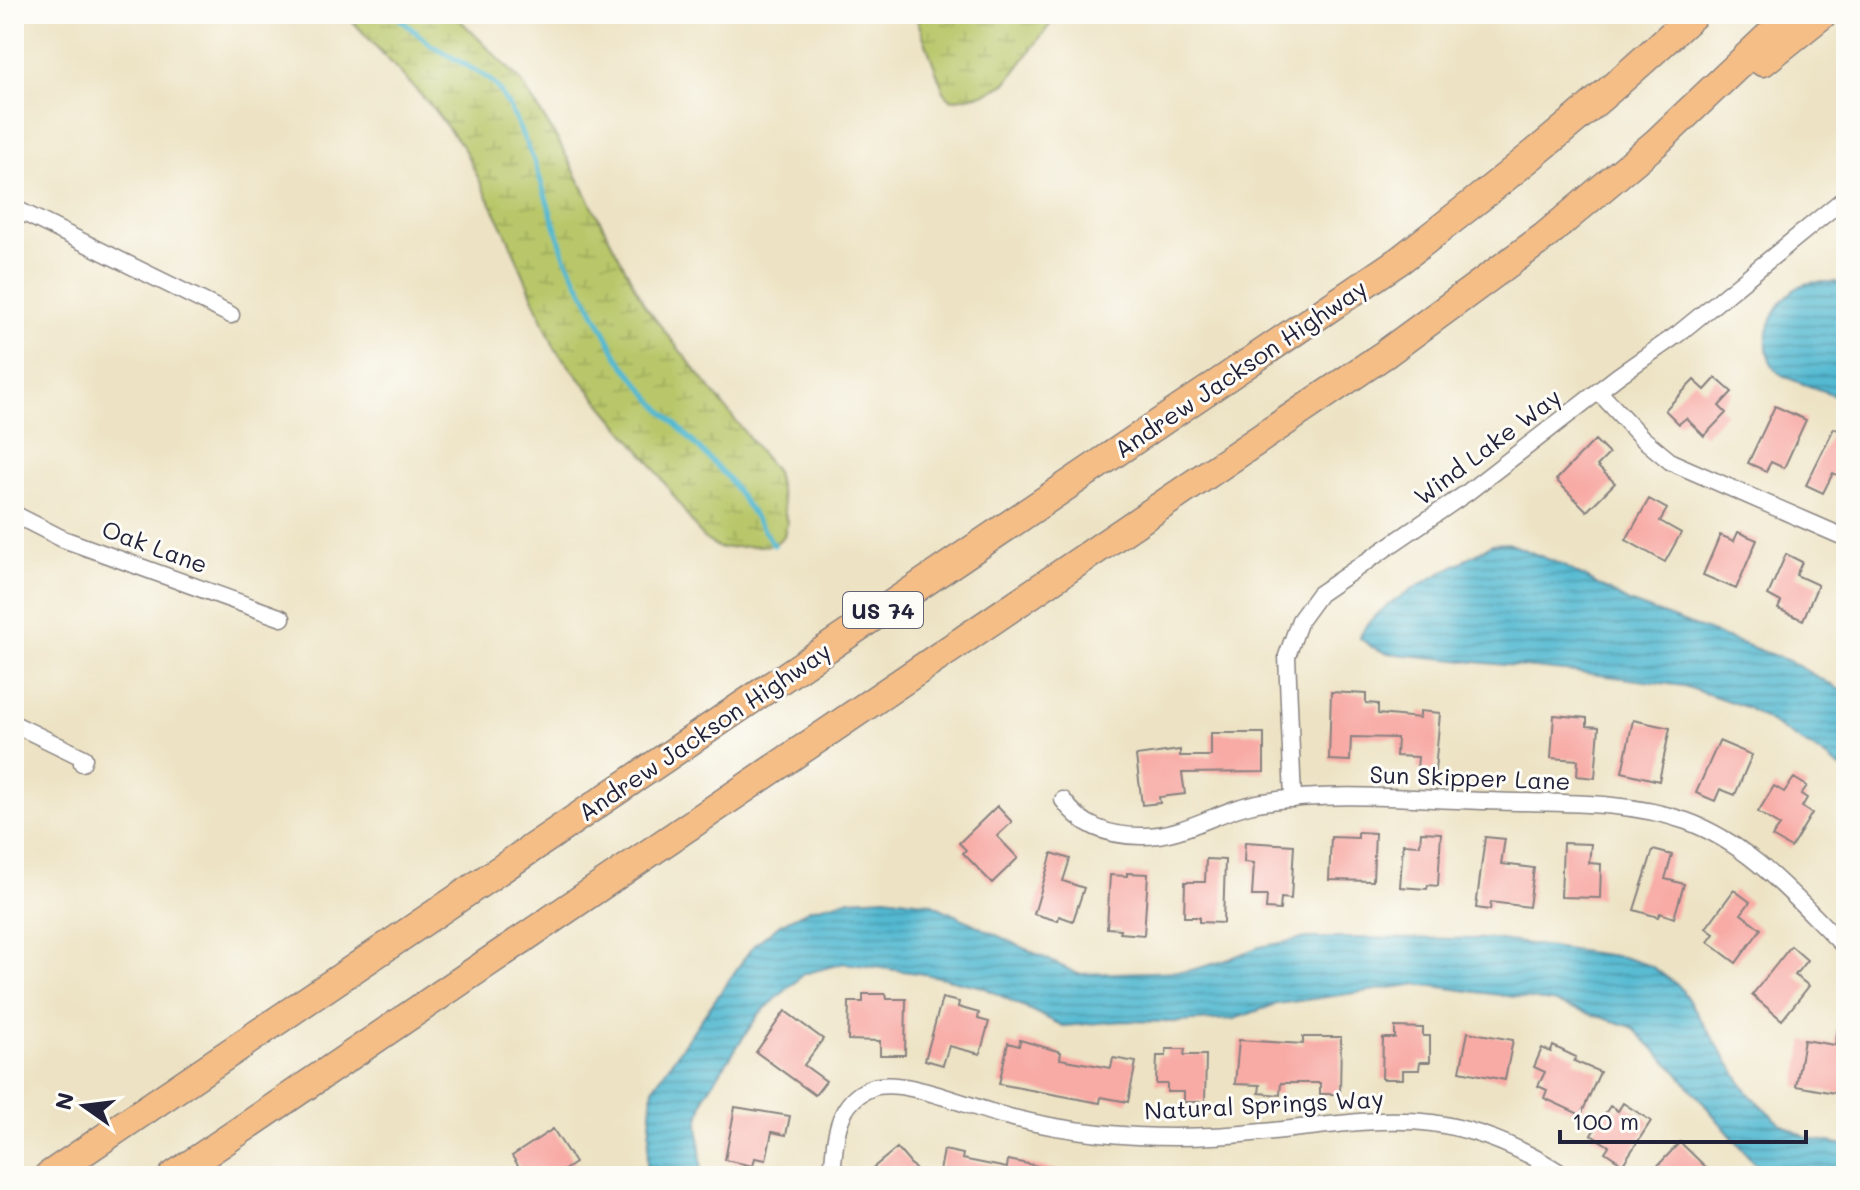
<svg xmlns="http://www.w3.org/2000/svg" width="1860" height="1190" viewBox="0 0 1860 1190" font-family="Mali,sans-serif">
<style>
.wetland{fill:url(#wetland-marsh);stroke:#6e7452;stroke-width:2}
.water{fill:url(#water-rules);stroke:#3a6e86;stroke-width:2}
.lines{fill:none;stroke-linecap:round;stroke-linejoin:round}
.stream{stroke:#52b9d1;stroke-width:5}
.building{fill:#f8aaa5}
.street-casing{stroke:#888280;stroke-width:19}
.highway-casing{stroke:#888280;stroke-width:31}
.street{stroke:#fff;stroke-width:16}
.highway{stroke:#f6be87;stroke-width:28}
.labels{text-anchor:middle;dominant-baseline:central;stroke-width:6;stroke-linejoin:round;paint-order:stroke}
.shield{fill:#fdfcf7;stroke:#646373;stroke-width:2}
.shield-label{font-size:22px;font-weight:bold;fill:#22223b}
.street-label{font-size:24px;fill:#22223b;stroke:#fdfcf7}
</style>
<defs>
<pattern id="wetland-marsh" width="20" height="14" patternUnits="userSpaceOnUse" patternTransform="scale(2)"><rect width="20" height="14" fill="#b9c76a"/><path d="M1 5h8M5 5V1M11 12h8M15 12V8" fill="none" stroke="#9fab5d"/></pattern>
<pattern id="water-rules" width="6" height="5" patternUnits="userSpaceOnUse" patternTransform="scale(2)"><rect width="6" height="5" fill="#52b9d1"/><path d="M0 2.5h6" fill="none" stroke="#4496ab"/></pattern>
</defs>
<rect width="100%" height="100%" fill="#fdfcf7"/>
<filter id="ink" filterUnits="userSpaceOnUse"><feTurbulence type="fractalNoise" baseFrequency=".0125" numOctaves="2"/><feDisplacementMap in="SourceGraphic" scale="16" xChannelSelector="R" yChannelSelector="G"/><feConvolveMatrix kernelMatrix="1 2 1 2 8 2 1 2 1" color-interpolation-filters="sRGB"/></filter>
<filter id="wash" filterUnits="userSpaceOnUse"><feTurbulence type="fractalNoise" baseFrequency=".006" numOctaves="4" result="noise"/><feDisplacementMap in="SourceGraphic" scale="32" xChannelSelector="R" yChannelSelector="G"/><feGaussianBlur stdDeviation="1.8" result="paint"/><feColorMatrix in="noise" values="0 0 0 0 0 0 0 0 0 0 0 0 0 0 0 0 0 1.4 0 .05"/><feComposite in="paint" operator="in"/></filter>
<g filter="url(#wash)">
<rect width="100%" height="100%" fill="#ede3c4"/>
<path class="wetland" d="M346 14H454L520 80 559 142 645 306 776 472 787 523 784 536 774 545 719 548 703 538 650 462 555 349 508 238 464 149 431 106Z
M915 14H1058L1007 82 987 93 952 100 944 92Z"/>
<path class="water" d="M1836 282 1846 289V399C1832 393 1785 380 1777 371 1753 346 1775 295 1805 284 1813 281 1826 282 1836 282Z
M1508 543 1560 564 1629 602 1789 661 1846 693V772L1817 751 1746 707 1684 686 1584 673 1387 653 1372 647 1360 638C1367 605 1461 565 1492 544Z
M885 897 930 903 1078 974 1187 971 1224 961 1259 947 1307 938 1493 939 1622 957 1651 966 1680 987 1749 1094 1781 1124 1807 1138 1846 1145V1176H1771L1755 1164 1676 1071 1632 1027 1552 1002 1418 984 1277 1004 1234 1019 1174 1022 1123 1021 1063 1026 983 987 925 974 844 963 804 974 759 1014 705 1095 698 1123 702 1176H646L653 1088 753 946 780 924 810 909 851 899Z"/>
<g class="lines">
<path class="stream" d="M394 14 431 45 488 78 497 87 511 110 535 163 565 257 619 359 656 404 727 477 774 545"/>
</g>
<g id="blocks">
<path class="building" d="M1716 378 1732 392 1719 406 1726 413 1704 436 1686 418 1679 424 1665 410 1694 380 1705 390Z
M1775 406 1806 420 1784 468 1771 462 1766 471 1748 463Z
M1834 428 1846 434V479L1833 473 1823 493 1806 485Z
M1595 440 1609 454 1597 466 1615 483 1587 511 1556 480Z
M1649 499 1667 509 1660 521 1681 533 1665 562 1626 540Z
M1738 532 1757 540 1736 589 1703 575 1720 535 1734 541Z
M1786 554 1802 562 1796 575 1818 585 1803 620 1778 609 1781 602 1768 595Z
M1331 692 1366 694V703L1378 704V714L1420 718V711L1440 713 1435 771 1417 769 1418 757 1396 756 1397 738 1351 737 1350 761 1329 760Z
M1554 715 1587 718V726L1599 727 1595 778 1577 776 1578 760 1551 758Z
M1633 720 1670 728 1659 781 1622 772Z
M1211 733H1264V772L1182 773 1185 794 1159 797 1160 803 1142 805 1136 756 1180 750V756H1211Z
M1719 741 1752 755 1735 795 1720 789 1715 801 1696 793Z
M1794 778 1807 786 1801 794 1807 798 1802 807 1812 813 1791 848 1772 837 1780 826 1758 812 1774 786 1784 792Z
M997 806 1012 822 997 836 1018 858 992 883 963 853 966 850 959 843Z
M1358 832 1375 833 1373 881 1329 880 1331 837 1358 838Z
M1421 832 1441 833 1438 886 1428 885 1427 889 1400 887 1403 844 1420 845Z
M1485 837 1505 839 1501 864 1534 868 1529 907 1491 902 1490 910 1476 908Z
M1245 842 1294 845 1291 899 1281 898 1280 910 1266 909 1267 896H1252L1254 863 1244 862Z
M1563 843 1591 844 1589 863 1601 864 1600 898 1561 897Z
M1653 850 1672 855 1665 879 1684 884 1674 918 1660 913 1658 917 1634 910Z
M1052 853 1070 859 1063 881 1084 888 1073 921 1059 916 1058 921 1034 914Z
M1206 859 1225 860 1223 923 1199 922V917H1184L1185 882H1205Z
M1127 873 1148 874 1144 935 1120 933V929L1107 928 1110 875 1127 876Z
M1734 890 1750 902 1741 914 1761 929 1736 963 1708 942 1714 934 1706 928Z
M1791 946 1807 960 1795 975 1809 986 1782 1020 1752 995Z
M863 994H886L887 999H906L905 1055H880V1041L848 1040 849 1002H863Z
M942 998 959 1002 958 1007 979 1013 978 1019 989 1022 980 1054 949 1046 943 1065 925 1060Z
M785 1011 823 1039 804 1065 826 1081 815 1095 756 1052Z
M1839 1021H1846V1095L1796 1086 1804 1040 1835 1045Z
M1395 1027 1423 1028V1036H1430V1062H1420L1419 1070H1403V1079H1382L1383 1038H1395Z
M1468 1032 1513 1040 1505 1080 1460 1071Z
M1303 1037H1341L1340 1094H1320V1083H1281L1280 1095 1259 1093 1260 1085 1235 1084 1239 1040 1303 1044Z
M1020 1040 1061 1052 1060 1059 1111 1068 1113 1058 1136 1062 1128 1102 1101 1097 1100 1103 999 1084 1008 1043 1019 1046Z
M1553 1046 1576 1057 1574 1061 1600 1072 1581 1115 1544 1098 1547 1090 1538 1086 1545 1072 1534 1067 1542 1048 1551 1052Z
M1166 1049H1185L1184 1055H1206L1205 1102H1184V1092H1167V1084H1156L1157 1056H1166Z
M1623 1103 1651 1121 1623 1164 1605 1152 1609 1146 1591 1135 1610 1106 1618 1111Z
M735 1107 790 1116 786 1135 772 1132 766 1160 755 1158 753 1166 725 1160Z
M553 1129 575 1163 555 1176H525L512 1156Z
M1680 1142 1715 1176H1648Z
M897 1148 921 1176H863Z
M944 1150 963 1154 962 1159 1007 1168 1008 1160 1058 1170 1057 1176H939Z"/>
</g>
</g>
<g filter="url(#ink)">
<use href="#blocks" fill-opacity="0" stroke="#888280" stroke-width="2"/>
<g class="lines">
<g class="street-casing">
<path id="street" d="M14 208 231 315
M1599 392 1642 438 1671 462 1846 538
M14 514 63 539 282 618
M14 724 84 758 82 763
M1293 799 1287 656 1300 620 1319 594 1468 492 1618 376 1678 334 1846 197
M1063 800C1082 827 1109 836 1141 836 1185 837 1221 808 1263 802 1337 791 1413 799 1487 801 1553 804 1623 799 1686 821 1751 844 1798 901 1846 948
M832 1176C835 1143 834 1103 871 1088 901 1076 971 1108 1005 1116 1036 1124 1068 1130 1100 1133 1155 1139 1208 1138 1263 1132 1319 1127 1376 1116 1432 1123 1481 1130 1524 1149 1565 1176"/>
</g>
<g class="highway-casing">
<path id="highway" d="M1763 62 1823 14
M48 1176 1400 260C1502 182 1600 102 1694 14
M173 1176 1385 354 1544 237 1657 142 1792 14"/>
</g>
<use href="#street" class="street"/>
<use href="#highway" class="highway"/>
</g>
</g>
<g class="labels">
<rect class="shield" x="843" y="592" width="80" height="36" rx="6"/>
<g class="shield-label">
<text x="883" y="610">US 74</text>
</g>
<g class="street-label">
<text transform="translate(1240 368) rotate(-34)">Andrew Jackson Highway</text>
<text transform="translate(1487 446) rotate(-37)">Wind Lake Way</text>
<text transform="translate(155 546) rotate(20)">Oak Lane</text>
<text transform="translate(704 731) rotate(-34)">Andrew Jackson Highway</text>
<text transform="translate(1470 777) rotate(2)">Sun Skipper Lane</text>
<text transform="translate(1264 1104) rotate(-3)">Natural Springs Way</text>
</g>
</g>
<rect width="1860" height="1190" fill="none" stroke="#fdfcf7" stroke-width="48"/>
<g transform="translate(84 1106) rotate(284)" stroke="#fdfcf7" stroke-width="6" paint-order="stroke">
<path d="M0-6L14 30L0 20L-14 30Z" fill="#22223b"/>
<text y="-12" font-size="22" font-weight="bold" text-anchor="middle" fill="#22223b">N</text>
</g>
<path d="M1560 1130v12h246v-12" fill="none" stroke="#22223b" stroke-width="4"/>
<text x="1572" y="1130" font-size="24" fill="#22223b" stroke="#fdfcf7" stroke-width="6" paint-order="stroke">100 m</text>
</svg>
